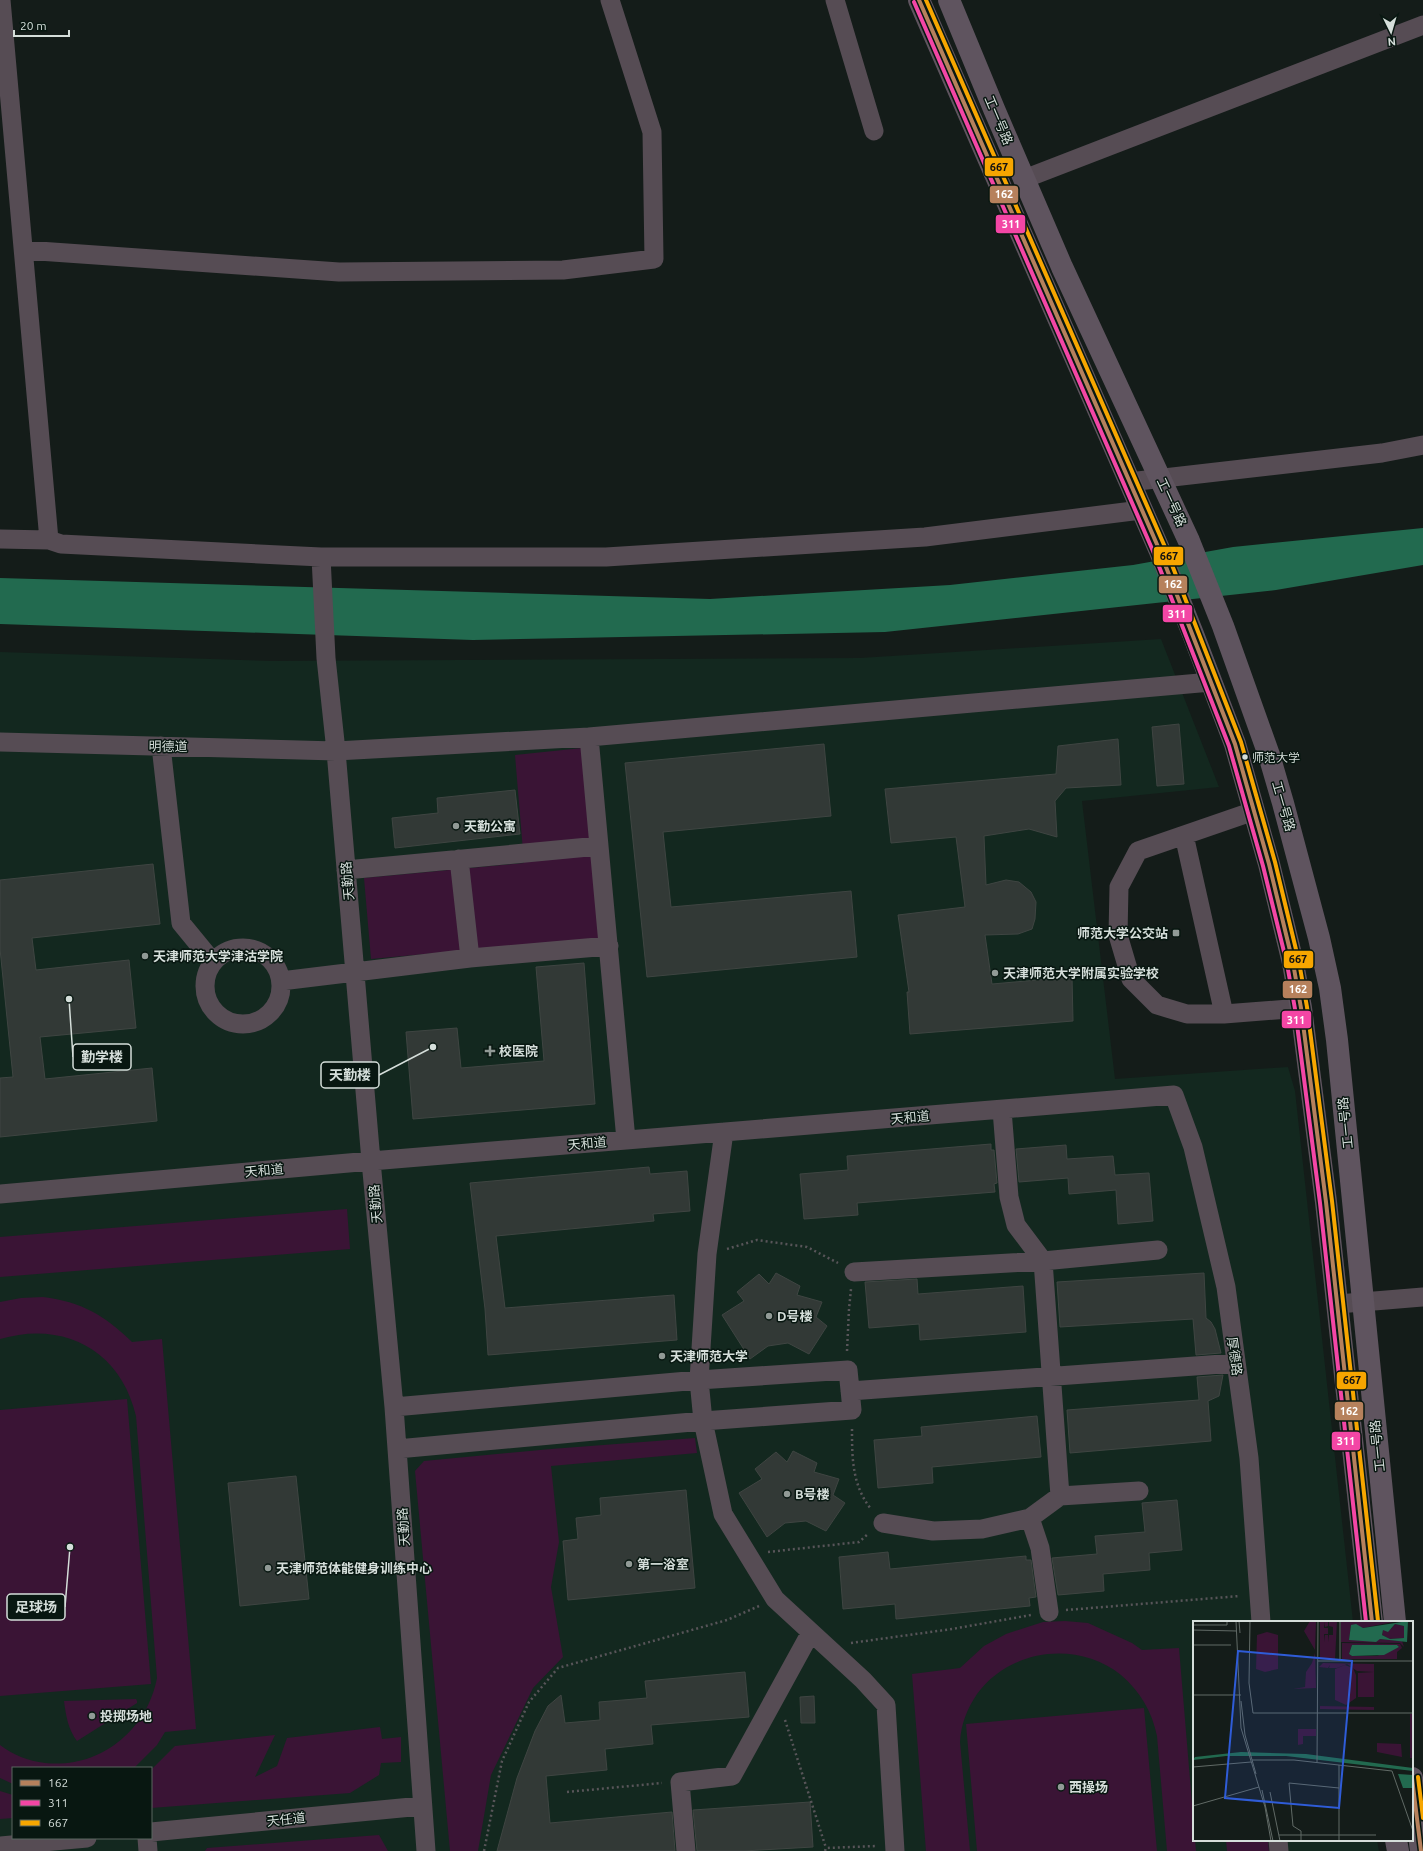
<svg xmlns="http://www.w3.org/2000/svg" width="1423" height="1851" viewBox="0 0 1423 1851" font-family="Ubuntu,'Noto Sans SC',sans-serif">
<style>
.built{fill:#13281f;fill-rule:evenodd}
.green{fill:#3a1435}
.water{fill:#226a4f}
.building{fill:#323936;stroke:#3f4542}
.lines{fill:none;stroke-linecap:round;stroke-linejoin:round}
.path{stroke:#585559;stroke-width:2.5;stroke-dasharray:2 3;stroke-linecap:butt}
.minor{stroke:#564c54;stroke-width:19}
.major{stroke:#5f545f;stroke-width:22}
.bus-1-casing{stroke:#081711;stroke-width:7}
.bus-2-casing{stroke:#081711;stroke-width:7}
.bus-3-casing{stroke:#081711;stroke-width:7}
.bus-1{stroke:#b6815c;stroke-width:4}
.bus-2{stroke:#f346a5;stroke-width:4}
.bus-3{stroke:#f7a600;stroke-width:4}
.bus-dot{fill:#d5deda;stroke:#081711;stroke-width:1.5}
.poi-dot{fill:#919a96;stroke:#081711;stroke-width:1.5}
.labels{text-anchor:middle;dominant-baseline:central;stroke-width:3;stroke-linejoin:round;paint-order:stroke}
.bus-label{font-size:12px;fill:#d5deda;stroke:#081711;text-anchor:start}
.street-label{font-size:13px;fill:#d5deda;stroke:#081711}
.poi-label{font-size:13px;font-weight:bold;fill:#d5deda;stroke:#081711;text-anchor:start}
.inset-road{fill:none;stroke:#616a66;stroke-width:1}
.view{fill:#2f5cd8;fill-opacity:0.15;stroke:#2f5cd8;stroke-width:2}
.inset-edge{fill:none;stroke:#d5deda;stroke-width:2}
.leader{fill:none;stroke:#d5deda;stroke-width:1.5}
.callout-dot{fill:#d5deda;stroke:#081711;stroke-width:1.5}
.callout{fill:#081711;stroke:#d5deda;stroke-width:1.5}
.callout-label{font-size:14px;text-anchor:middle;font-weight:bold;fill:#d5deda}
.line-badge{stroke:#081711;stroke-width:1.5}
.badge-label{font-size:11px;text-anchor:middle;font-weight:bold;fill:#fff}
.pale-badge-label{font-size:11px;text-anchor:middle;font-weight:bold;fill:#111}
</style>
<rect width="100%" height="100%" fill="#141c19"/>
<path class="built" d="M1161 639 1219 787 1082 801 1115 1079 1288 1067 1295 1091 1353 1622H1194V1840H1377L1379 1851H0V652L271 661 860 658ZM13 1768H151V1838H13Z"/>
<path class="green" d="M582 748 599 938 371 959 364 878 524 863 515 755Z
M347 1209 350 1249 0 1277V1237Z
M43 1297C82 1302 104 1315 132 1342L162 1339 196 1729 165 1732 157 1745 134 1768H13V1784L0 1778V1745C13 1755 28 1761 45 1763 99 1769 147 1731 157 1678L136 1416C121 1350 63 1320 0 1339V1302L21 1298Z
M127 1399 151 1684 0 1696V1410Z
M695 1438 697 1453 551 1466 559 1542 551 1587 563 1657 533 1688 491 1775 478 1851H450L415 1471 424 1461 551 1449Z
M1065 1621 1088 1623 1132 1643 1142 1650 1179 1648 1196 1851H1167L1157 1736C1152 1712 1140 1691 1121 1675 1077 1640 1010 1649 977 1694 967 1709 961 1724 960 1742L970 1851H926L912 1674 960 1668 984 1646 1006 1634 1043 1622Z
M136 1699 137 1701V1703L77 1741C68 1729 66 1716 64 1701Z
M1144 1708 1157 1851H977L966 1724Z
M380 1727 382 1739 401 1737V1762L381 1763 379 1775 350 1793 151 1808V1770L175 1746 275 1735 255 1777 277 1766 287 1738Z
M0 1791 13 1795V1818L0 1819Z
M379 1835 388 1851H205L207 1848Z
M1226 1840H1268L1269 1851H1227Z"/>
<path class="water" d="M1423 528V565L1276 590 885 632 473 640 0 624V578L710 599 950 585 1133 565 1233 547Z"/>
<path class="building" d="M1179 724 1184 784 1157 786 1152 727Z
M1118 739 1121 785 1066 788 1055 801 1057 837 1029 829 984 836 986 885 1006 880 1019 882 1031 892 1036 902 1035 919 1032 929 1018 934 985 935 992 984 1072 977 1073 1021 910 1034 907 992H909L898 915 965 907 956 837 891 843 885 789 1056 774 1058 746Z
M824 744 831 816 663 832 671 907 851 891 857 957 647 977 625 763Z
M515 790 520 834 395 848 392 818 438 813 437 798Z
M153 864 160 924 32 938 36 970 129 960 136 1028 40 1037 45 1079 152 1068 157 1121 0 1137V1078L13 1077 0 949V880Z
M584 963 595 1104 413 1119 406 1032 457 1028 461 1068 544 1061 536 967Z
M991 1144V1150H994L997 1183 994 1184 995 1192 857 1203 858 1215 804 1219 800 1174 848 1170 847 1156Z
M1066 1145 1067 1159 1113 1156 1115 1175 1149 1173 1153 1221 1118 1224 1116 1190 1069 1194 1068 1178 1019 1182 1016 1149Z
M649 1167 650 1174 687 1171 690 1211 653 1214 654 1221 496 1236 505 1308 674 1295 677 1340 488 1355 485 1309 470 1183Z
M776 1273 800 1286 797 1295 822 1302 816 1317 827 1326 809 1354 788 1343 768 1346 750 1359 722 1315 744 1301 737 1292 759 1274 769 1284Z
M1204 1273 1206 1318 1211 1322 1215 1329 1221 1353 1196 1355 1193 1319 1060 1327 1057 1282Z
M917 1279 918 1294 1023 1286 1026 1332 920 1340 919 1324 869 1328 865 1282Z
M1223 1375 1219 1396 1208 1401 1211 1441 1070 1453 1067 1410 1199 1400 1197 1377Z
M1037 1416 1041 1457 932 1467 933 1483 878 1488 874 1440 922 1436 921 1427Z
M793 1451 817 1463 814 1472 839 1479 833 1495 845 1503 826 1531 806 1521 785 1523 767 1537 739 1493 762 1479 755 1469 776 1452 787 1462Z
M296 1476 309 1599 240 1606 228 1483Z
M686 1490 695 1588 568 1600 563 1541 578 1539 576 1518 601 1515 600 1498Z
M1177 1500 1182 1550 1149 1553 1150 1570 1103 1574 1104 1591 1058 1595 1052 1558 1097 1554 1095 1536 1145 1532 1142 1503Z
M888 1552 890 1569 1026 1556V1560H1031L1036 1597 1029 1598 1030 1606 896 1619 895 1604 843 1609 839 1557Z
M745 1672 749 1717 651 1725 653 1744 605 1749 607 1770 546 1776 550 1823 672 1812 675 1851H497L517 1778 535 1731 548 1706 561 1695 565 1723 600 1720 599 1702 647 1698 645 1681Z
M814 1696 815 1723H801L800 1697Z
M810 1802 813 1847 743 1851H697L693 1810Z"/>
<g class="lines">
<path class="path" d="M727 1249 757 1240 807 1247 838 1263
M847 1351 849 1309 851 1289
M852 1429C852 1458 852 1485 871 1509
M768 1552 859 1542 868 1534
M1066 1610 1240 1596
M851 1643 952 1629 1031 1615
M785 1720 826 1848
M567 1792 662 1783
M484 1851 502 1761 529 1702 558 1668 727 1620 759 1606
M825 1851 826 1848 876 1846"/>
<path class="minor" d="M1 0 49 540
M835 0 874 131
M1024 179 1423 25
M24 250 339 272 563 270 654 259 652 132 610 0
M1129 482 1382 453 1423 445
M0 539 49 540 61 544 321 557H606L925 537 1141 510
M321 557 326 658 336 751 371 1161 394 1407 426 1851
M589 737 626 1140
M0 742 336 751 589 737 1211 682
M161 746 181 923 213 962
M1254 811 1138 851 1119 887 1118 935 1131 979 1157 1005 1187 1014H1224L1301 1008
M1184 835 1224 1014
M459 859 470 958
M346 870 599 846
M205 986a38 38 0 1 1 76 0a38 38 0 1 1-76 0Z
M281 981 470 958 609 946
M1002 1110 1009 1197 1016 1225 1043 1261 1158 1250
M0 1194 371 1161 1174 1095 1193 1147 1226 1287 1249 1458 1261 1622
M854 1272 1043 1261 1060 1496 1030 1518 982 1529 933 1531 883 1523
M1338 1304 1423 1297
M850 1391 1236 1363
M394 1407 699 1380 703 1421 723 1514 775 1599 863 1680 886 1705 895 1851
M397 1449 703 1421 852 1410 848 1370 699 1380 707 1254 724 1132
M1060 1496 1139 1491
M1030 1518 1040 1548 1049 1612
M151 1832 422 1806
M147 1838 148 1851
M1278 1840 1279 1851
M0 1846 87 1838
M686 1851 680 1782 732 1776 811 1632"/>
<path class="major" d="M919 0 1159 549 1193 634 1235 744 1269 864 1293 963 1301 1008 1326 1202 1372 1622
M949 0 994 109 1062 267 1189 541 1223 626 1269 755 1283 803 1319 938 1330 988 1337 1040 1395 1622
M1412 1778 1421 1851
M1396 1840 1398 1851"/>
<g class="bus-1-casing">
<path id="bus-1" d="M919 0 1159 549 1235 744 1269 864 1293 963 1301 1008 1326 1202 1372 1622
M1412 1778 1421 1851"/>
</g>
<g class="bus-2-casing">
<path id="bus-2" d="M914 2 1153 551 1229 746 1263 866 1287 964 1295 1009 1320 1203 1366 1622"/>
</g>
<g class="bus-3-casing">
<path id="bus-3" d="M926 0 1165 547 1241 742 1275 862 1299 962 1307 1007 1332 1201 1378 1621
M1418 1777 1423 1818"/>
</g>
<use href="#bus-1" class="bus-1"/>
<use href="#bus-2" class="bus-2"/>
<use href="#bus-3" class="bus-3"/>
</g>
<circle class="bus-dot" cx="1245" cy="757" r="3.5"/>
<g class="poi-dot">
<circle cx="456" cy="826" r="4"/>
<rect x="1172" y="929" width="8" height="8" rx="2"/>
<circle cx="145" cy="956" r="4"/>
<circle cx="995" cy="973" r="4"/>
<path d="M488 1045h4v4h4v4h-4v4h-4v-4h-4v-4h4z"/>
<circle cx="769" cy="1316" r="4"/>
<circle cx="662" cy="1356" r="4"/>
<circle cx="787" cy="1494" r="4"/>
<circle cx="629" cy="1564" r="4"/>
<circle cx="268" cy="1568" r="4"/>
<circle cx="92" cy="1716" r="4"/>
<circle cx="1061" cy="1787" r="4"/>
</g>
<g class="labels">
<g class="bus-label">
<text x="1252" y="757">师范大学</text>
</g>
<g class="street-label">
<text transform="translate(999 120) rotate(67)">工一号路</text>
<text transform="translate(1172 502) rotate(65)">工一号路</text>
<text transform="translate(168 746) rotate(1)">明德道</text>
<text transform="translate(1284 806) rotate(74)">工一号路</text>
<text transform="translate(347 881) rotate(-95)">天勤路</text>
<text transform="translate(910 1117) rotate(-5)">天和道</text>
<text transform="translate(1345 1123) rotate(-96)">工一号路</text>
<text transform="translate(587 1143) rotate(-5)">天和道</text>
<text transform="translate(264 1170) rotate(-5)">天和道</text>
<text transform="translate(375 1204) rotate(-95)">天勤路</text>
<text transform="translate(1235 1356) rotate(82)">厚德路</text>
<text transform="translate(1377 1446) rotate(-96)">工一号路</text>
<text transform="translate(403 1527) rotate(-94)">天勤路</text>
<text transform="translate(286 1819) rotate(-6)">天任道</text>
</g>
<g class="poi-label">
<text x="464" y="826">天勤公寓</text>
<text x="1168" y="933" text-anchor="end">师范大学公交站</text>
<text x="153" y="956">天津师范大学津沽学院</text>
<text x="1003" y="973">天津师范大学附属实验学校</text>
<text x="499" y="1051">校医院</text>
<text x="777" y="1316">D号楼</text>
<text x="670" y="1356">天津师范大学</text>
<text x="795" y="1494">B号楼</text>
<text x="637" y="1564">第一浴室</text>
<text x="276" y="1568">天津师范体能健身训练中心</text>
<text x="100" y="1716">投掷场地</text>
<text x="1069" y="1787">西操场</text>
</g>
</g>
<g transform="translate(1193 1621)">
<rect width="220" height="220" fill="#141c19"/>
<path d="M117 0H123L122 29 111 10ZM127 0H135V5L132 6 131 1V7H135V13H131L132 21V14H135L136 21V14H140V6L136 5V0H144L142 39 128 38 127 36ZM148 0H205L170 7 158 4 156 19H171L166 16 173 14 176 18 171 20 187 18 209 20 211 26 207 22 148 21ZM202 3 211 5V17L197 18 189 14 190 9 198 8ZM74 11 85 14V48L72 51 63 48 64 14ZM149 22 207 23 209 27 204 31V38H149ZM159 24H204L206 26 184 35H159L156 33ZM122 32 123 67 100 68 112 66 113 51 119 42ZM130 42 181 43V51L164 50 154 43 144 47H136L137 44 135 47 126 46ZM152 44 160 47 163 54V77L153 84 142 79V48ZM181 51V76H165V52ZM127 85 181 86V89L127 88ZM217 93H220V137H217ZM105 108H123V115H110V123L105 124ZM184 122 208 123 209 136 184 131Z" fill="#3a1435" fill-rule="evenodd"/>
<path d="M215 0 214 21 187 18 183 21 156 19 158 4 163 3 170 7ZM202 3 211 5V17L197 18 189 14 190 9 195 11ZM159 24H204L206 26 191 34 159 35 156 33ZM48 131 113 133 220 147V150L93 135H33L0 139 2 136ZM205 153 220 154V167H210Z" fill="#226a4f" fill-rule="evenodd"/>
<path class="inset-road" d="M43 0 48 107 72 186 78 220M46 0 47 12M57 0 56 62 60 92H220M0 4H34V0M0 9 44 10M0 24H38M125 40H220M147 40V0M0 74H48M48 80 52 114 63 153M59 139H101L199 150 220 210M124 141 125 0M146 144V220M0 146 58 141M69 169 80 220M77 171 87 220M0 185 66 166M86 214H183M108 220V210L100 205 96 162 146 167"/>
<path class="view" d="M45 30 159 40 146 187 32 177Z"/>
<rect width="220" height="220" class="inset-edge"/>
</g>
<path class="leader" d="M69 999L73 1057M433 1047L379 1075M70 1547L65 1607"/>
<g class="callout-dot">
<circle cx="69" cy="999" r="4"/>
<circle cx="433" cy="1047" r="4"/>
<circle cx="70" cy="1547" r="4"/>
</g>
<g class="callout">
<rect x="73" y="1044" width="58" height="26" rx="4"/>
<rect x="321" y="1062" width="58" height="26" rx="4"/>
<rect x="7" y="1594" width="58" height="26" rx="4"/>
</g>
<g class="callout-label">
<text x="102" y="1062">勤学楼</text>
<text x="350" y="1080">天勤楼</text>
<text x="36" y="1612">足球场</text>
</g>
<g class="line-badge">
<rect x="984" y="157" width="30" height="20" rx="4" fill="#f7a600"/>
<rect x="989" y="185" width="30" height="19" rx="4" fill="#b6815c"/>
<rect x="995" y="214" width="31" height="20" rx="4" fill="#f346a5"/>
<rect x="1153" y="546" width="31" height="20" rx="4" fill="#f7a600"/>
<rect x="1158" y="575" width="30" height="19" rx="4" fill="#b6815c"/>
<rect x="1162" y="604" width="31" height="19" rx="4" fill="#f346a5"/>
<rect x="1283" y="950" width="31" height="19" rx="4" fill="#f7a600"/>
<rect x="1282" y="980" width="31" height="19" rx="4" fill="#b6815c"/>
<rect x="1281" y="1010" width="31" height="19" rx="4" fill="#f346a5"/>
<rect x="1336" y="1371" width="31" height="19" rx="4" fill="#f7a600"/>
<rect x="1334" y="1401" width="30" height="20" rx="4" fill="#b6815c"/>
<rect x="1331" y="1431" width="30" height="20" rx="4" fill="#f346a5"/>
</g>
<g class="badge-label">
<text x="1004" y="198">162</text>
<text x="1011" y="228">311</text>
<text x="1173" y="588">162</text>
<text x="1177" y="618">311</text>
<text x="1298" y="993">162</text>
<text x="1296" y="1024">311</text>
<text x="1349" y="1415">162</text>
<text x="1346" y="1445">311</text>
</g>
<g class="pale-badge-label">
<text x="999" y="171">667</text>
<text x="1169" y="560">667</text>
<text x="1298" y="963">667</text>
<text x="1352" y="1384">667</text>
</g>
<rect x="12" y="1767" width="140" height="72" fill="#081711" stroke="#5a6761"/>
<rect x="20" y="1780" width="20" height="6" fill="#b6815c" stroke="#5a6761"/>
<text x="48" y="1787" font-size="12" fill="#d5deda">162</text>
<rect x="20" y="1800" width="20" height="6" fill="#f346a5" stroke="#5a6761"/>
<text x="48" y="1807" font-size="12" fill="#d5deda">311</text>
<rect x="20" y="1820" width="20" height="6" fill="#f7a600" stroke="#5a6761"/>
<text x="48" y="1827" font-size="12" fill="#d5deda">667</text>
<g transform="translate(1391 32) rotate(175)" stroke="#081711" stroke-width="3" paint-order="stroke">
<path d="M0-3L7 15L0 10L-7 15Z" fill="#d5deda"/>
<text y="-6" font-size="11" font-weight="bold" text-anchor="middle" fill="#d5deda">N</text>
</g>
<path d="M14 30v6h55v-6" fill="none" stroke="#d5deda" stroke-width="2"/>
<text x="20" y="30" font-size="12" fill="#d5deda" stroke="#081711" stroke-width="3" paint-order="stroke">20 m</text>
</svg>
